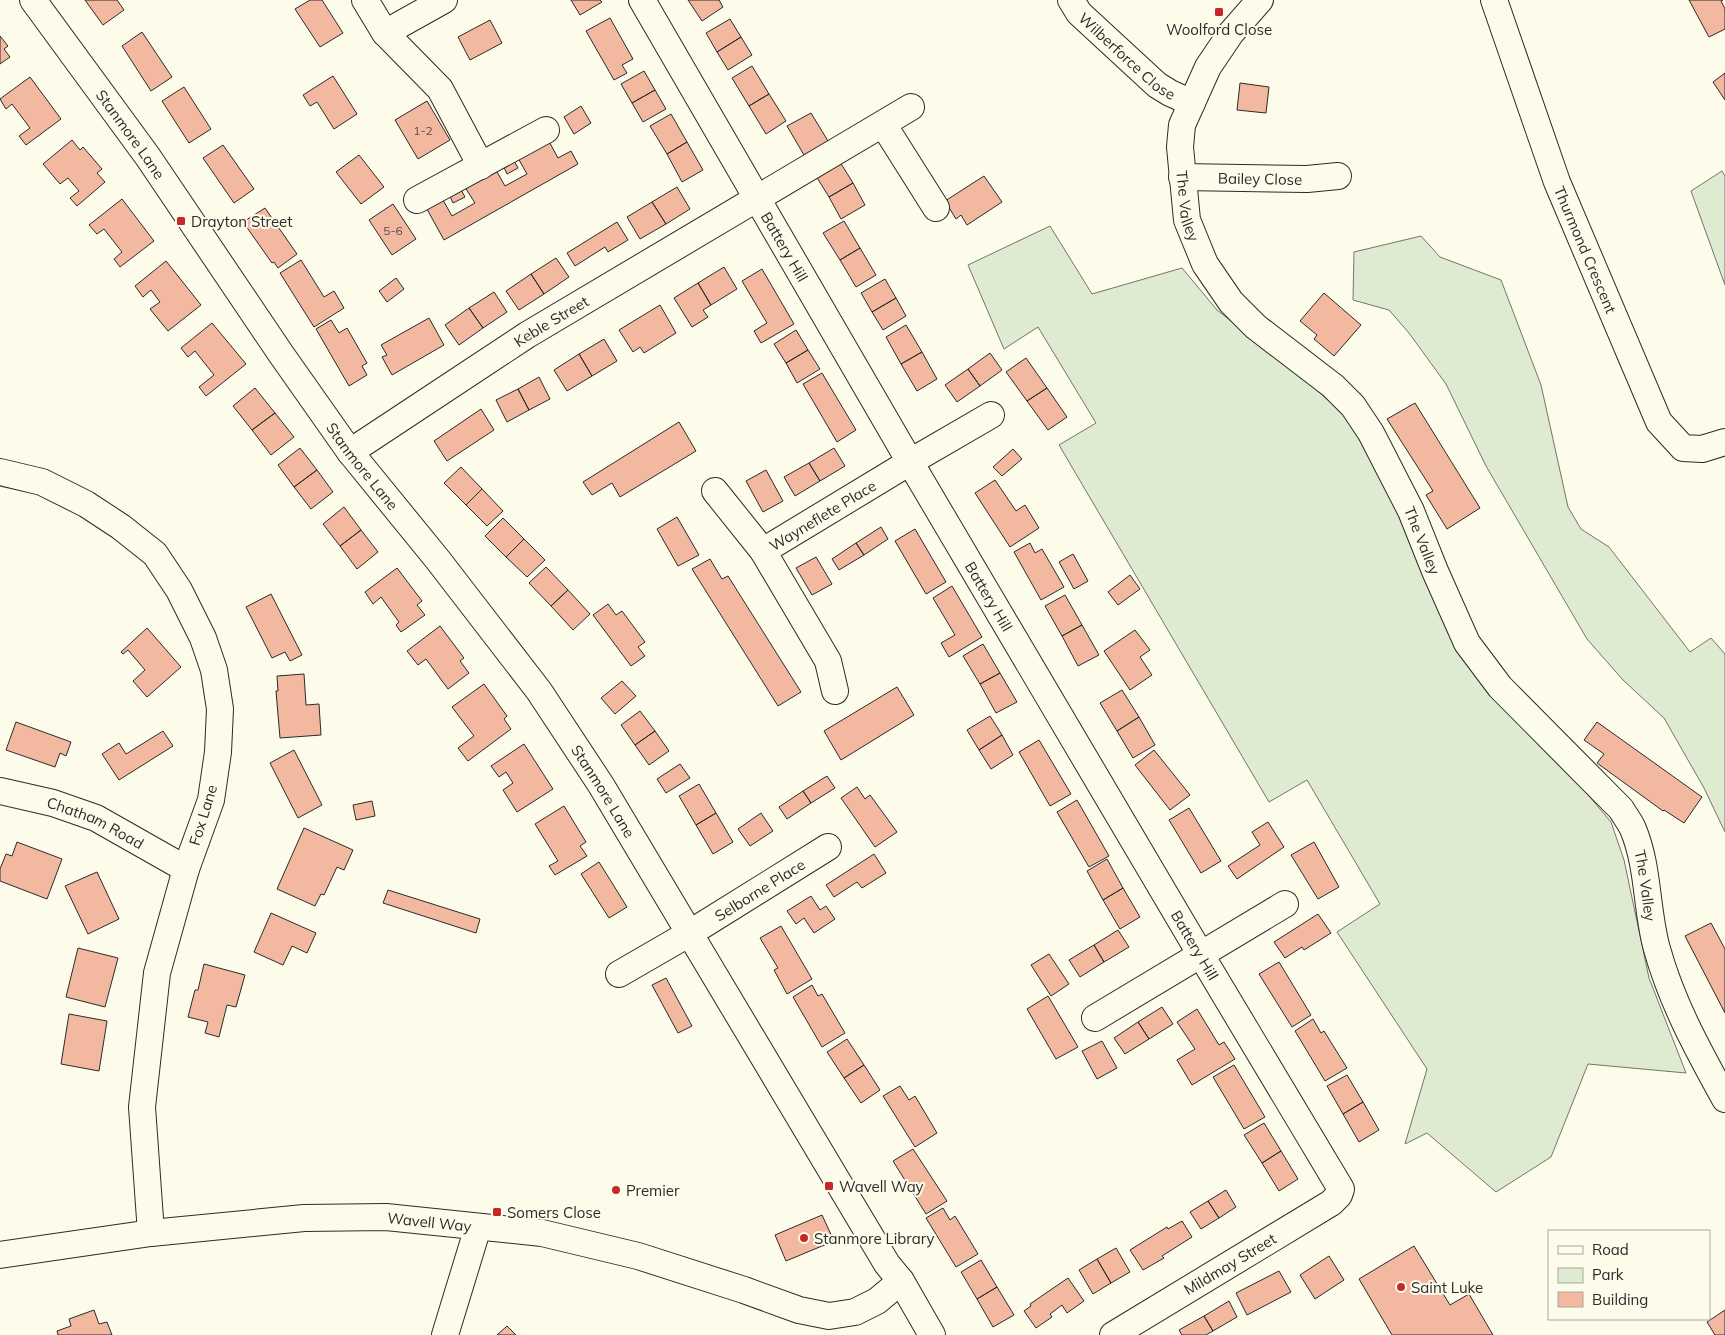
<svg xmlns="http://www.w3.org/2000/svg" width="1725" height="1335" viewBox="0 0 1725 1335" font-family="Mulish,sans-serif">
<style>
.green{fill:#deebd1;stroke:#74746e}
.building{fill:#f2b8a0;stroke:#2b2b2b}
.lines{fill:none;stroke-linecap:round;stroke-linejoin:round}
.minor-casing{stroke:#2b2b2b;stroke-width:28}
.minor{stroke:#fdfbea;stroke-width:26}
.poi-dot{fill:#c62828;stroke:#fdfbea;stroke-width:2}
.labels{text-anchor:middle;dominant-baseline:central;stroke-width:4;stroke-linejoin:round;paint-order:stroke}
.number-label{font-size:12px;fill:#5d4e48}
.poi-label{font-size:15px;fill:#2b2b2b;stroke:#fdfbea;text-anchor:start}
.street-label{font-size:15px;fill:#2b2b2b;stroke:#fdfbea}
</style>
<rect width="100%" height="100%" fill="#fdfbea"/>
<path class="green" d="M1722 171 1725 176V285L1691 191Z
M1050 226 1092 294 1182 268 1217 310 1301 376 1348 418 1413 541 1572 776 1611 822 1624 860 1649 978 1686 1073 1588 1064 1551 1157 1496 1192 1427 1133 1405 1144 1427 1069 1337 932 1380 904 1307 780 1269 802 1059 445 1096 423 1038 327 1004 349 968 265Z
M1421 236 1440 257 1501 280 1541 385 1568 507 1581 529 1609 547 1690 652 1711 638 1725 654V832L1704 788 1664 718 1623 680 1587 639 1486 466 1446 384 1409 333 1389 310 1353 300 1354 252Z"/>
<path class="building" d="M85 0H117L124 10 103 25Z
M310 0H322L343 33 320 47 295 9Z
M571 0H600L602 2 580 15Z
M688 0H719L723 7 702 21Z
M1689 0H1723L1721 1 1725 9V29L1709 37Z
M610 18 633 59 622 65 627 73 614 80 586 31Z
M730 19 741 37 717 52 706 33Z
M490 20 502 43 470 60 458 37Z
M142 32 172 77 151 91 122 46Z
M0 36 8 46 4 49 10 57 0 64Z
M741 37 752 55 728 70 717 52Z
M752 66 769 94 749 106 732 78Z
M644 71 655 90 632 103 621 84Z
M1725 73V100L1713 82Z
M333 76 357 114 334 129 317 102 310 106 303 95Z
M30 77 61 119 26 145 19 136 30 128 12 104 6 109 0 99Z
M1240 83 1269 87 1266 113 1237 110Z
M184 87 211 129 189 143 162 101Z
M655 90 666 109 643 122 632 103Z
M769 94 786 121 766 134 749 106Z
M427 101 450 140 418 159 395 120Z
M581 106 591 123 574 134 564 117Z
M811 113 828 141 804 155 787 126Z
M671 114 687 142 667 154 650 126Z
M545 134 558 158 571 151 578 164 444 240 423 202 439 193 452 216 475 203 461 181 492 163 505 186 527 174 514 151Z
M72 140 80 150 83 147 102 169 97 173 105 182 77 206 70 198 79 191 68 178 60 184 43 164Z
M687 142 703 170 682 182 667 154Z
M223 145 254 189 234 203 203 158Z
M359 155 384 187 361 204 336 172Z
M512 157 518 168 507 174 502 163Z
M840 162 853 183 829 197 816 176Z
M984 176 1002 202 967 225 961 215 956 219 945 201Z
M853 183 865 205 841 219 829 197Z
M459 186 465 197 453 203 448 192Z
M677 187 690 209 666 224 652 202Z
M122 199 154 241 120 267 114 259 122 252 104 229 97 234 89 225Z
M652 202 666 224 640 239 627 217Z
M393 204 416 239 392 255 369 220Z
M265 208 297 254 278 268 274 262 272 263 243 222Z
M844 221 860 248 840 260 823 233Z
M617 222 628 240 608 252 605 247 575 266 567 253Z
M860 248 876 275 856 287 840 260Z
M556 258 569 277 544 294 531 274Z
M301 260 324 297 334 291 344 308 314 327 280 273Z
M166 261 201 305 168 331 150 309 160 302 151 290 143 297 135 286Z
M724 267 737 289 711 305 698 283Z
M762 269 794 324 761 343 754 331 767 323 742 281Z
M531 274 544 294 519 310 506 291Z
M396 278 404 289 387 302 379 291Z
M885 279 896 298 872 312 861 293Z
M698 283 711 305 703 310 708 317 692 327 674 298Z
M494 292 507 312 483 328 469 308Z
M1324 293 1361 325 1334 356 1314 339 1317 335 1300 321Z
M896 298 906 316 883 330 872 312Z
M660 305 676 333 644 353 640 347 633 352 619 330Z
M469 308 483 328 459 345 445 325Z
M429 318 444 345 392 375 382 357 387 355 381 345Z
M331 320 339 333 347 328 367 363 362 366 367 375 349 386 316 329Z
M212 323 246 364 206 396 199 387 214 375 195 351 188 357 181 348Z
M906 325 922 352 901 364 886 337Z
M796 330 808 350 786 363 774 344Z
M604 339 617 361 592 376 579 354Z
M808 350 820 369 797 383 786 363Z
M922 352 937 379 917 391 901 364Z
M990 353 1002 370 980 386 968 369Z
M579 354 592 376 567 391 554 370Z
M1026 358 1047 388 1027 401 1006 372Z
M968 369 980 386 957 402 945 385Z
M822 373 856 430 837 442 803 384Z
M539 377 550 399 529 410 518 389Z
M255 388 275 413 252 430 233 406Z
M1047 388 1067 417 1048 430 1027 401Z
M518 389 529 410 507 422 496 400Z
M1415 403 1480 508 1447 529 1426 495 1433 491 1387 419Z
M481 409 494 430 447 461 434 441Z
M275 413 294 437 271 455 252 430Z
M679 422 696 451 620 497 612 483 592 495 583 482Z
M300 448 317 470 294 487 278 465Z
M834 448 845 466 820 481 809 463Z
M1013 449 1022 459 1002 476 993 467Z
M809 463 820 481 795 496 784 477Z
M461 467 482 489 466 505 444 483Z
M317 470 333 492 311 509 294 487Z
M766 470 783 501 763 512 746 481Z
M995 480 1016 511 1025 505 1039 528 1010 547 975 493Z
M482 489 503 511 487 526 466 505Z
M344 507 361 530 340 546 323 524Z
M677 517 699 555 678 566 657 529Z
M503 518 524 539 506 557 485 536Z
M881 527 888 539 864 555 856 543Z
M915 529 946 582 926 594 895 541Z
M361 530 378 552 357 569 340 546Z
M524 539 545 560 527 577 506 557Z
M856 543 864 555 839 570 832 559Z
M1030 543 1035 553 1042 549 1064 587 1041 600 1014 552Z
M1073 554 1088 581 1074 589 1059 562Z
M816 557 832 584 812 595 796 568Z
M710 559 722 579 728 576 801 692 778 706 692 569Z
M546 567 568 590 551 606 529 583Z
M397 568 422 601 417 605 425 615 401 632 396 625 399 622 381 597 373 604 365 592Z
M1130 575 1140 589 1118 605 1108 592Z
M952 586 982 637 949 657 941 643 955 635 933 598Z
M568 590 590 614 573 630 551 606Z
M271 594 302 655 290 661 285 652 272 658 246 607Z
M1065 595 1082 625 1062 636 1045 606Z
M608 604 616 615 622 611 645 642 638 647 645 656 631 666 593 615Z
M1082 625 1099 655 1078 666 1062 636Z
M440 626 464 658 460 661 469 673 448 689 426 659 418 665 407 651Z
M147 628 181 667 147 697 133 681 145 670 128 650 123 654 121 652Z
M1135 630 1150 650 1140 657 1152 675 1130 690 1104 651Z
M983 644 1000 673 980 684 963 656Z
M1000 673 1017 702 996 713 980 684Z
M304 674 306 705 319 704 321 735 280 738 276 691H278L277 676Z
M622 681 636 696 615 714 601 698Z
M484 684 507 716 504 719 511 729 468 761 458 748 474 736 452 707Z
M897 687 914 715 841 760 824 731Z
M1122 690 1139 717 1117 731 1100 703Z
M640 711 655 731 635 745 621 725Z
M990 716 1002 735 979 750 967 730Z
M1139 717 1155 745 1133 758 1117 731Z
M16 722 71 742 66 756 60 753 55 767 6 750Z
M1597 722 1702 797 1684 823 1664 810 1663 811 1597 763 1604 754 1584 740Z
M163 731 173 746 119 780 102 754 119 743 126 754Z
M655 731 669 751 649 765 635 745Z
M1002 735 1013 755 991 769 979 750Z
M1039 740 1071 794 1050 806 1019 752Z
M524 744 553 789 517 812 503 790 513 783 506 772 499 777 491 766Z
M294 750 322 805 298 818 270 763Z
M1154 750 1190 795 1170 810 1135 765Z
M680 764 690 778 666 793 657 779Z
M827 776 835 788 811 803 803 791Z
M699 784 716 813 696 825 679 796Z
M857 787 865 799 870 795 897 832 875 847 841 798Z
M803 791 811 803 787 819 779 807Z
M1077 800 1109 856 1089 867 1057 812Z
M372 801 375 816 356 820 353 805Z
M564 806 586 842 580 846 587 856 555 875 549 866 558 861 535 824Z
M1189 808 1221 861 1201 873 1169 820Z
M716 813 733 842 713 854 696 825Z
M761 813 773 831 750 846 738 829Z
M1268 822 1284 847 1237 879 1228 866 1260 845 1252 832Z
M304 828 353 850 344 870 337 867 324 895 321 894 315 906 277 889Z
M17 842 62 859 47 899 0 881V869L6 854 12 856Z
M1314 842 1339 887 1318 899 1291 855Z
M874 854 886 873 862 888 857 882 834 897 826 885Z
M1107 859 1123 888 1103 900 1087 871Z
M599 862 627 907 609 918 581 874Z
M97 872 119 919 88 934 65 886Z
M1123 888 1140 917 1120 929 1103 900Z
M388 890 480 919 476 933 383 903Z
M811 896 820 910 826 906 835 919 814 933 804 918 796 924 787 911Z
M271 913 316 933 307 953 292 946 283 965 254 952Z
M1318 914 1331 933 1304 950 1302 947 1285 958 1274 942Z
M1711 923 1725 949V1013L1685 936Z
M781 926 812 979 787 994 774 970 778 968 760 938Z
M1118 930 1129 947 1104 962 1094 945Z
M1094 945 1104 962 1080 977 1069 960Z
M78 948 118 958 105 1007 66 997Z
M1049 954 1069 984 1051 996 1031 965Z
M1279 962 1311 1015 1292 1027 1259 974Z
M204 964 245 975 236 1007 227 1005 219 1037 205 1033 208 1022 188 1017 195 990H198Z
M666 978 692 1026 678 1033 652 985Z
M812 985 818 996 822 994 845 1033 822 1047 793 997Z
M1048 996 1078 1047 1056 1059 1027 1009Z
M1162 1007 1173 1024 1149 1039 1138 1022Z
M1197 1009 1219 1045 1224 1042 1235 1059 1192 1085 1177 1060 1195 1049 1177 1022Z
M69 1014 107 1021 99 1071 61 1064Z
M1313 1019 1321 1033 1324 1031 1347 1068 1325 1081 1295 1031Z
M1138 1022 1149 1039 1125 1054 1114 1038Z
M847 1039 864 1065 844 1078 827 1052Z
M1102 1041 1117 1068 1097 1079 1082 1051Z
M864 1065 880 1090 861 1103 844 1078Z
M1234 1065 1265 1117 1244 1129 1213 1077Z
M1347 1075 1363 1102 1343 1114 1327 1086Z
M900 1086 909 1100 915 1096 937 1133 915 1147 883 1096Z
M1363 1102 1379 1130 1359 1142 1343 1114Z
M1264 1123 1281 1151 1262 1163 1244 1135Z
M913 1149 947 1201 926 1214 893 1161Z
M1281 1151 1298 1179 1279 1191 1262 1163Z
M1226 1190 1236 1207 1219 1218 1208 1201Z
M1208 1201 1219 1218 1201 1229 1190 1212Z
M943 1208 950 1220 955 1216 978 1254 956 1267 926 1218Z
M822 1215 834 1241 786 1261 775 1235Z
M1182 1221 1192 1237 1162 1256 1164 1258 1143 1270 1130 1250 1167 1227 1168 1229Z
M1414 1246 1450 1305 1469 1294 1493 1335H1392L1359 1279Z
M1116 1248 1130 1272 1111 1283 1097 1259Z
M1329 1256 1344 1280 1315 1299 1300 1275Z
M1097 1259 1111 1283 1093 1294 1079 1270Z
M981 1260 997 1287 977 1299 961 1272Z
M1279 1271 1291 1292 1247 1315 1236 1293Z
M1068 1278 1084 1301 1067 1313 1062 1305 1050 1314 1052 1317 1036 1328 1024 1311 1031 1306 1030 1304Z
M997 1287 1014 1315 993 1327 977 1299Z
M1229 1301 1237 1317 1213 1331 1204 1316Z
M94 1310 99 1324 107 1322 112 1335H58L57 1331 71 1326 69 1319Z
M1725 1310V1335H1715L1707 1322Z
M1204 1316 1213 1331 1206 1335H1182L1179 1330Z
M507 1326 516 1335H497Z"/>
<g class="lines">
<g class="minor-casing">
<g id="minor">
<path id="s1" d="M33 0 148 157 281 354 350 452 438 560 539 691 601 785 887 1264 901 1281 932 1335"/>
<path d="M365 0 385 33 440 89 481 166"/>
<path id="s2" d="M642 0 910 462 1201 955 1341 1189 1339 1195 1331 1203 1113 1335"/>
<path id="s3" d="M1071 0 1079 13 1157 85 1170 93 1192 103"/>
<path id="s4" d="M1260 0 1231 33 1208 67 1182 125 1180 147 1187 220 1205 264 1231 302 1256 327 1333 386 1353 406 1371 433 1411 511 1435 571 1467 643 1500 687 1621 809C1625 816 1630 822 1633 829 1649 867 1646 910 1657 949 1672 1003 1698 1050 1725 1099"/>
<path id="s5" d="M1494 0 1557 182 1659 422 1683 448 1702 449 1725 442"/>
<path d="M385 33 444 0"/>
<path d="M883 124 936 208"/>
<path id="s6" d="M1182 177 1307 179 1338 176"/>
<path d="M417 200 546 130"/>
<path id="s7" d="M350 452 527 335 911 107"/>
<path d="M0 472 42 482 86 504 121 527 155 554 179 590 203 638 214 670 220 709 218 752 211 800 186 869 157 973 142 1107 151 1233"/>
<path d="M715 491 763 551"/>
<path id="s8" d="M835 691 828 661 763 551 910 462 991 415"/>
<path id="s9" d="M0 791 53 803 96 818 186 869"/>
<path id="s10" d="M619 974 690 933 828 847"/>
<path d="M1095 1018 1285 904"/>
<path id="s11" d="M0 1255 151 1233 304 1218 386 1217 542 1233 638 1256 744 1290 799 1310 829 1316 855 1312 877 1301 901 1281"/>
<path d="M445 1335 478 1227"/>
</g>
</g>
<use href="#minor" class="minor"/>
</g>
<g class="poi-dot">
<rect x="1214" y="7" width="10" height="10" rx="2.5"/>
<rect x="176" y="216" width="10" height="10" rx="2.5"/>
<rect x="824" y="1181" width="10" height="10" rx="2.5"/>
<circle cx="616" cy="1190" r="5"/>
<rect x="492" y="1207" width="10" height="10" rx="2.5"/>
<circle cx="804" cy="1238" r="5"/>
<circle cx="1401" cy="1287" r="5"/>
</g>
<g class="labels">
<g class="number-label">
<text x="423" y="130">1-2</text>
<text x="393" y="230">5-6</text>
</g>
<g class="poi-label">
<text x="1219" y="29" text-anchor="middle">Woolford Close</text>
<text x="191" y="221">Drayton Street</text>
<text x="839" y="1186">Wavell Way</text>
<text x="626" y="1190">Premier</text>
<text x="507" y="1212">Somers Close</text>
<text x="814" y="1238">Stanmore Library</text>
<text x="1411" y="1287">Saint Luke</text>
</g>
<g class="street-label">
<text stroke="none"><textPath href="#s3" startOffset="80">Wilberforce Close</textPath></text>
<text stroke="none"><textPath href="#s1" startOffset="166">Stanmore Lane</textPath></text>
<text stroke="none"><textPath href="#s6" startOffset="78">Bailey Close</textPath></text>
<text stroke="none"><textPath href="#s4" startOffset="230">The Valley</textPath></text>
<text stroke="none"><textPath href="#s2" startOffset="285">Battery Hill</textPath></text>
<text stroke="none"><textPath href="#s5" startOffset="266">Thurmond Crescent</textPath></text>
<text stroke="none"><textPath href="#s7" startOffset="240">Keble Street</textPath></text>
<text stroke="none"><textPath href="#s1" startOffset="571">Stanmore Lane</textPath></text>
<text stroke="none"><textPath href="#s8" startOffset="228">Wayneflete Place</textPath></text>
<text stroke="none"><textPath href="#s4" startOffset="650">The Valley</textPath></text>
<text stroke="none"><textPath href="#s2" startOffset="690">Battery Hill</textPath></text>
<text stroke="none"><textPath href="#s1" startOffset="976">Stanmore Lane</textPath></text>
<text transform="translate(203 815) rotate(-73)">Fox Lane</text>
<text stroke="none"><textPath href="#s9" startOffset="101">Chatham Road</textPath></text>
<text stroke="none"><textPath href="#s4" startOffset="1070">The Valley</textPath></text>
<text stroke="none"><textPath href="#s10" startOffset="164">Selborne Place</textPath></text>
<text stroke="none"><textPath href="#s2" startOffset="1095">Battery Hill</textPath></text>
<text stroke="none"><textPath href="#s11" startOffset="432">Wavell Way</textPath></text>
<text transform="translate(1230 1264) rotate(-31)">Mildmay Street</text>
</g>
</g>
<rect x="1548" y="1230" width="162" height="90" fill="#fdfbea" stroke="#a9a89e"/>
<rect x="1558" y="1246" width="25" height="8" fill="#fdfbea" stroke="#a9a89e"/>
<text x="1592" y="1255" font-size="15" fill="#2b2b2b">Road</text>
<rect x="1558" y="1268" width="25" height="15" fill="#deebd1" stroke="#a9a89e"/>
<text x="1592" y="1280" font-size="15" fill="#2b2b2b">Park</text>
<rect x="1558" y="1292" width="25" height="15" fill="#f2b8a0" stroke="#a9a89e"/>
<text x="1592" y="1305" font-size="15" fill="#2b2b2b">Building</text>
</svg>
